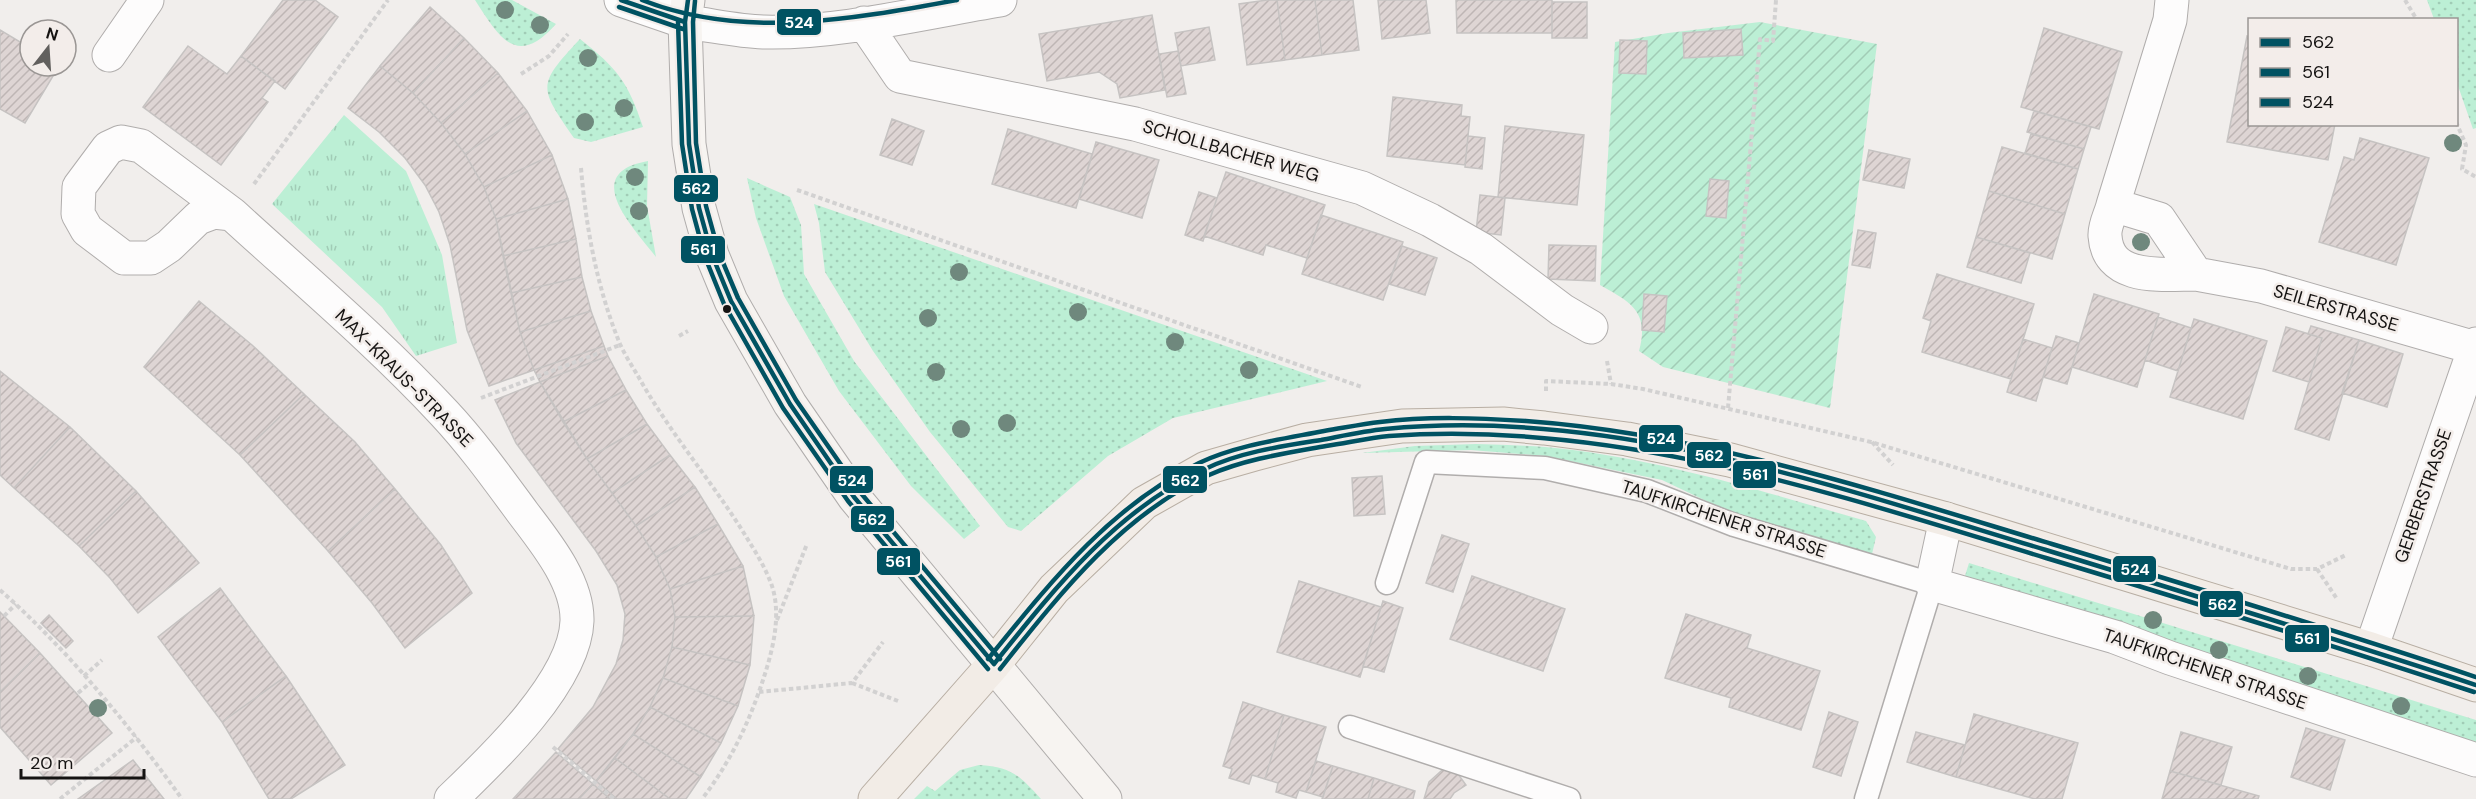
<svg xmlns="http://www.w3.org/2000/svg" width="2476" height="799" viewBox="0 0 2476 799" font-family="'DM Sans',sans-serif">
<style>
.grass{fill:url(#grass-dots)}
.park{fill:url(#park-tufts)}
.garden{fill:url(#garden-furrows)}
.building{fill:url(#building-hatch);stroke:#c6c3c2;stroke-width:1.5}
.lines{fill:none;stroke-linecap:round;stroke-linejoin:round}
.service-casing{stroke:#b0adac;stroke-width:25}
.minor-casing{stroke:#b0adac;stroke-width:35}
.tertiary-casing{stroke:#b0adac;stroke-width:35}
.secondary-casing{stroke:#b0adac;stroke-width:35}
.primary-casing{stroke:#b8aea3;stroke-width:35}
.path{stroke:#d2d1d1;stroke-width:4;stroke-dasharray:4.5 3;stroke-linecap:butt}
.service{stroke:#fdfcfc;stroke-width:22}
.minor{stroke:#fdfcfc;stroke-width:33}
.tertiary{stroke:#fdfcfc;stroke-width:33}
.secondary{stroke:#f7f4f1;stroke-width:33}
.primary{stroke:#f2ece6;stroke-width:33}
.bus-1-casing{stroke:#f3edea;stroke-width:9}
.bus-2-casing{stroke:#f3edea;stroke-width:9}
.bus-3-casing{stroke:#f3edea;stroke-width:9}
.bus-1{stroke:#005262;stroke-width:4.5}
.bus-2{stroke:#005262;stroke-width:4.5}
.bus-3{stroke:#005262;stroke-width:4.5}
.tree{fill:#6f887d}
.bus-dot{fill:#151312;stroke:#f3edea;stroke-width:2}
.labels{text-anchor:middle;dominant-baseline:central;stroke-width:5;stroke-linejoin:round;paint-order:stroke}
.street-label{font-size:18px;fill:#151312;stroke:#f3edea}
.line-badge{stroke:#f3edea;stroke-width:2}
.badge-label{font-size:16px;text-anchor:middle;font-weight:bold;fill:#fff}
</style>
<defs>
<pattern id="grass-dots" width="8" height="8" patternUnits="userSpaceOnUse" patternTransform="scale(1.5)"><rect width="8" height="8" fill="#bcefd5"/><path d="M2 2h.1M6 6h.1" fill="none" stroke="#a1ccb6" stroke-width="1.8" stroke-linecap="round"/></pattern>
<pattern id="park-tufts" width="24" height="20" patternUnits="userSpaceOnUse" patternTransform="scale(1.5)"><rect width="24" height="20" fill="#bcefd5"/><path d="M3 7l-1-3M5 7V3M7 7l1-3M15 17l-1-3M17 17v-4M19 17l1-3" fill="none" stroke="#a1ccb6"/></pattern>
<pattern id="garden-furrows" width="10" height="10" patternUnits="userSpaceOnUse" patternTransform="scale(1.5)"><rect width="10" height="10" fill="#bcefd5"/><path d="M-1 1l2-2M0 10L10 0M9 11l2-2" fill="none" stroke="#a1ccb6"/></pattern>
<pattern id="building-hatch" width="6" height="6" patternUnits="userSpaceOnUse" patternTransform="scale(1.5)"><rect width="6" height="6" fill="#ded5d4"/><path d="M-1 1l2-2M0 6l6-6M5 7l2-2" fill="none" stroke="#beb6b5"/></pattern>
</defs>
<rect width="100%" height="100%" fill="#f1eeec"/>
<path class="grass" d="M475 0H512L556 24C516 69 499 37 475 0Z
M2427 0H2476V128L2473 129 2457 83 2456 20 2434 19Z
M580 39C618 69 628 82 643 127L591 142 574 138C539 87 536 86 580 39Z
M648 161 647 206 656 257C633 227 579 173 648 161Z
M747 178 790 197 801 225 804 274 854 361 980 526 964 539 911 486 839 391 784 296 756 218Z
M814 204 1327 381 1173 418 1108 456 1021 531 1008 527 930 432 873 351 825 272 819 223Z
M1476 444C1499 445 1522 445 1545 447 1654 457 1761 491 1866 521L1876 537 1872 554 1738 516 1662 480 1546 456 1471 450 1362 453 1415 446Z
M1969 563 2476 720V743L1964 579Z
M979 765C1012 767 1020 776 1041 799H914L927 786 935 791 960 770Z"/>
<path class="park" d="M344 115 406 171 442 255 457 343 416 356 382 307 272 204Z"/>
<path class="garden" d="M1760 22 1877 44 1830 408 1663 367 1639 351C1650 311 1630 302 1600 285L1615 42 1668 33Z"/>
<path class="building" d="M283 0H315L338 17 285 89 241 56Z
M1267 0H1277L1285 60 1247 65 1239 4Z
M1277 0H1315L1322 55 1285 60Z
M1315 0H1353L1359 50 1322 55Z
M1378 0H1426L1430 33 1382 39Z
M1456 0H1552V33H1457Z
M1552 2H1587V38H1552Z
M430 7 464 38 413 93 380 66Z
M1152 15 1165 90 1120 98 1117 84 1099 72 1047 81 1039 34Z
M1209 27 1215 60 1181 66 1175 33Z
M2044 28 2122 52 2099 129 2021 107Z
M1741 29 1743 55 1684 58 1683 33Z
M0 30 30 48V66H59L25 123 0 109Z
M2247 36 2250 37V124H2335L2328 160 2227 142Z
M464 38 498 73 441 123 413 93Z
M1620 40 1647 41 1646 74 1619 73Z
M188 46 227 74 241 56 275 81 262 98 268 102 221 165 143 107Z
M1178 51 1186 94 1167 97 1159 54Z
M380 66 413 93 441 123 465 154 484 187 496 219 520 332 534 370 489 386 467 330 450 245 439 212 425 185 405 158 379 132 348 108Z
M498 73 527 111 465 154 441 123Z
M1393 97 1462 105 1461 116 1470 117 1465 165 1387 156Z
M527 111 552 155 484 187 465 154Z
M2034 111 2091 127 2084 149 2027 132Z
M892 119 924 131 912 165 880 155Z
M1505 126 1584 135 1577 205 1498 197Z
M1008 129 1092 154 1076 208 992 184Z
M2031 134 2084 149 2078 169 2025 153Z
M1468 136 1485 138 1482 169 1465 167Z
M2360 138 2429 158 2396 265 2319 242 2344 157 2354 160Z
M1096 142 1159 160 1142 218 1079 199Z
M2002 147 2078 169 2065 214 1989 191Z
M1869 150 1910 159 1904 188 1863 180Z
M552 155 568 199 496 219 484 187Z
M1226 172 1325 205 1307 258 1266 245 1263 255 1204 236Z
M1710 179 1729 181 1726 218 1706 216Z
M1989 191 2065 214 2052 259 1976 237Z
M1199 192 1217 198 1203 241 1185 235Z
M1480 195 1505 198 1501 235 1476 232Z
M568 199 576 239 503 256 496 219Z
M1321 215 1403 242 1383 300 1302 274Z
M1858 230 1876 233 1870 268 1852 265Z
M1976 237 2030 253 2021 283 1967 267Z
M576 239 582 277 511 293 503 256Z
M1549 245 1596 246 1595 281 1548 279Z
M1402 246 1437 258 1425 295 1389 284Z
M1937 274 2034 304 2011 379 1922 352 1931 321 1923 318Z
M582 277 591 311 520 332 511 293Z
M1644 294 1667 296 1664 332 1642 330Z
M2094 294 2159 314 2137 387 2072 367Z
M199 301 252 345 304 394 240 455 144 367Z
M591 311 604 346 534 370 520 332Z
M2158 317 2191 328 2178 371 2145 360Z
M2194 319 2267 341 2243 419 2170 397Z
M2311 326 2359 340 2329 440 2295 429 2322 338 2308 334Z
M2286 327 2322 338 2309 382 2273 371Z
M2056 336 2079 343 2067 384 2043 377Z
M2023 339 2052 348 2036 401 2007 392Z
M2359 340 2403 354 2387 407 2342 393Z
M604 346 608 356 540 382 534 370Z
M608 356 626 390 563 422 540 382Z
M0 371 70 427 14 488 0 475Z
M540 382 587 459 636 526 656 557 670 589 675 617 672 647 663 678 650 707 633 734 596 781 558 749 593 707 616 664 623 640 625 614 617 585 596 551 516 443 495 400Z
M626 390 647 424 587 459 563 422Z
M304 394 355 442 395 489 328 551 240 455Z
M647 424 670 455 612 493 587 459Z
M70 427 136 491 79 546 14 488Z
M670 455 695 487 636 526 612 493Z
M1382 476 1385 514 1354 516 1352 478Z
M695 487 718 524 656 557 636 526Z
M395 489 441 545 472 593 405 648 372 603 328 551Z
M136 491 199 563 138 613 110 578 79 546Z
M718 524 743 566 670 589 656 557Z
M1442 535 1469 544 1453 592 1426 583Z
M743 566 754 616 675 617 670 589Z
M1472 576 1565 609 1543 671 1450 639Z
M1299 581 1381 607 1360 677 1277 652Z
M220 588 286 676 222 722 158 637Z
M1383 601 1403 608 1384 672 1363 666Z
M0 612 40 653 0 692Z
M1686 614 1751 635 1747 648 1820 671 1801 730 1729 707 1731 698 1665 678Z
M49 615 73 641 66 648 41 623Z
M754 616 750 665 672 647 675 617Z
M672 647 750 665 738 706 663 678Z
M40 653 112 733 51 785 0 727V692Z
M286 676 345 765 291 799H269L222 722Z
M663 678 738 706 721 743 650 707Z
M1243 702 1284 715 1265 779 1252 775 1249 784 1229 778 1232 769 1223 766Z
M650 707 721 743 701 777 633 734Z
M1829 712 1858 722 1841 776 1813 767Z
M1974 714 2078 743 2062 799H2035L1956 777Z
M1284 715 1326 727 1306 792 1299 790 1296 798 1276 792 1278 783 1265 779Z
M2306 728 2345 740 2330 790 2291 777Z
M1916 732 1965 745 1956 777 1907 762Z
M2181 732 2232 747 2221 785 2170 771Z
M633 734 701 777 686 799H670L615 758Z
M556 752 593 784 579 799H513Z
M615 758 670 799H617L596 781Z
M133 760 164 799H78Z
M1316 761 1333 766 1323 797 1306 792Z
M1450 763 1466 785 1454 793 1450 799H1424L1429 782Z
M1333 766 1374 778 1368 799H1322Z
M2170 771 2259 796 2258 799H2162Z
M1374 778 1415 791 1413 799H1368Z
M596 781 617 799H610L593 784Z
M593 784 610 799H579Z"/>
<g class="lines">
<g class="service-casing">
<path id="service" d="M1387 583 1426 462 1545 468 1647 491 1734 525 1932 584 1866 799
M1350 727 1569 799"/>
</g>
<g class="minor-casing">
<path id="minor" d="M685 22C711 25 737 31 763 32 837 34 926 12 1000 0
M864 23 900 76 1135 124 1362 188 1430 220 1481 249 1562 310 1591 327
M109 55 147 0
M121 142 141 146 232 214 214 212 198 218 169 246 151 258H124L87 230 78 214 79 187 108 148Z
M2113 205 2159 219 2196 274C2164 274 2108 282 2105 236 2104 226 2111 214 2113 205L2170 20 2172 0
M232 214C303 279 378 342 444 413 473 444 498 479 523 513 545 542 578 582 577 621 575 681 493 759 451 799
M2196 274 2261 286 2475 348
M1946 519 1932 584 2115 637 2170 658 2476 760
M2371 649 2476 344"/>
</g>
<g class="tertiary-casing">
<path id="tertiary" d="M621 0 685 22"/>
</g>
<g class="secondary-casing">
<path id="secondary" d="M688 0 685 22 689 144 699 208 712 255 731 301 790 404 854 497 1105 799"/>
</g>
<g class="primary-casing">
<path id="primary" d="M875 799 994 664 1054 589 1144 503 1206 468 1255 454 1307 440 1402 426 1503 424 1544 428 1627 439 1730 460 1946 519 2371 649 2476 685"/>
</g>
<path class="path" d="M2405 0 2417 20
M521 74 549 56 568 34
M2456 122 2466 145 2462 169 2476 177
M581 168C586 228 597 288 620 344 625 355 632 366 638 376 668 430 709 478 742 530 753 548 765 566 772 586 782 617 772 653 762 683 748 725 729 764 702 799
M254 184 388 0
M797 190 1362 387
M679 336 688 331
M1607 361 1611 384
M1546 391V381L1611 384 1643 389 1871 442 2291 569H2317L2346 555
M481 398 620 345
M1728 408 1760 39 1773 41 1776 0
M1872 442 1893 465
M2317 569 2337 599
M0 590C69 651 129 725 182 799
M4 616 16 604
M777 620 807 544
M84 676 102 660
M852 683 898 701
M759 692 852 683 883 642
M78 693 90 683
M553 747 614 799
M60 799 137 737"/>
<use href="#service" class="service"/>
<use href="#minor" class="minor"/>
<use href="#tertiary" class="tertiary"/>
<use href="#secondary" class="secondary"/>
<use href="#primary" class="primary"/>
<g class="bus-1-casing">
<path id="bus-1" d="M621 0 685 22
M688 0 685 22 689 144 699 208 712 255 731 301 790 404 854 497 994 664
M994 664C1054 589 1116 510 1205 469 1240 452 1283 446 1321 440 1342 436 1364 431 1385 429 1611 407 1833 486 2046 550 2190 594 2333 638 2476 685"/>
</g>
<g class="bus-2-casing">
<path id="bus-2" d="M619 7 683 29
M678 22 682 144 692 209 705 257 724 304 783 408 848 501 988 669
M1000 669C1059 595 1121 515 1209 475 1245 459 1287 453 1326 446 1347 443 1368 438 1389 436 1617 420 1831 493 2046 558 2189 601 2332 645 2474 692"/>
</g>
<g class="bus-3-casing">
<path id="bus-3" d="M642 0C742 40 854 19 957 0
M695 1 693 22 696 143 706 206 719 253 738 298 796 400 860 492 1000 659
M988 659C1049 584 1110 506 1199 463 1237 445 1283 439 1324 431 1343 428 1362 424 1380 422 1428 416 1478 418 1526 421 1706 434 1879 492 2052 544 2194 587 2335 630 2476 677"/>
</g>
<use href="#bus-1" class="bus-1"/>
<use href="#bus-2" class="bus-2"/>
<use href="#bus-3" class="bus-3"/>
</g>
<g class="tree">
<circle cx="505" cy="10" r="9"/>
<circle cx="540" cy="25" r="9"/>
<circle cx="588" cy="58" r="9"/>
<circle cx="624" cy="108" r="9"/>
<circle cx="585" cy="122" r="9"/>
<circle cx="2453" cy="143" r="9"/>
<circle cx="635" cy="177" r="9"/>
<circle cx="639" cy="211" r="9"/>
<circle cx="2141" cy="242" r="9"/>
<circle cx="959" cy="272" r="9"/>
<circle cx="1078" cy="312" r="9"/>
<circle cx="928" cy="318" r="9"/>
<circle cx="1175" cy="342" r="9"/>
<circle cx="1249" cy="370" r="9"/>
<circle cx="936" cy="372" r="9"/>
<circle cx="1007" cy="423" r="9"/>
<circle cx="961" cy="429" r="9"/>
<circle cx="2153" cy="620" r="9"/>
<circle cx="2219" cy="650" r="9"/>
<circle cx="2308" cy="676" r="9"/>
<circle cx="2401" cy="706" r="9"/>
<circle cx="98" cy="708" r="9"/>
</g>
<circle class="bus-dot" cx="727" cy="309" r="5"/>
<g class="labels">
<g class="street-label">
<text transform="translate(1231 151) rotate(16)">SCHOLLBACHER WEG</text>
<text transform="translate(2336 308) rotate(16)">SEILERSTRASSE</text>
<text transform="translate(404 378) rotate(45)">MAX-KRAUS-STRASSE</text>
<text transform="translate(2423 496) rotate(-71)">GERBERSTRASSE</text>
<text transform="translate(1724 519) rotate(18)">TAUFKIRCHENER STRASSE</text>
<text transform="translate(2205 669) rotate(19)">TAUFKIRCHENER STRASSE</text>
</g>
</g>
<g class="line-badge">
<rect x="776" y="8" width="46" height="28" rx="6" fill="#005262"/>
<rect x="673" y="174" width="46" height="29" rx="6" fill="#005262"/>
<rect x="680" y="235" width="46" height="29" rx="6" fill="#005262"/>
<rect x="1638" y="424" width="46" height="29" rx="6" fill="#005262"/>
<rect x="1686" y="441" width="46" height="28" rx="6" fill="#005262"/>
<rect x="1732" y="460" width="45" height="29" rx="6" fill="#005262"/>
<rect x="1162" y="465" width="46" height="29" rx="6" fill="#005262"/>
<rect x="829" y="465" width="45" height="29" rx="6" fill="#005262"/>
<rect x="850" y="505" width="45" height="28" rx="6" fill="#005262"/>
<rect x="876" y="547" width="45" height="29" rx="6" fill="#005262"/>
<rect x="2112" y="555" width="45" height="28" rx="6" fill="#005262"/>
<rect x="2199" y="590" width="45" height="28" rx="6" fill="#005262"/>
<rect x="2284" y="624" width="46" height="29" rx="6" fill="#005262"/>
</g>
<g class="badge-label">
<text x="799" y="28">524</text>
<text x="696" y="194">562</text>
<text x="703" y="255">561</text>
<text x="1661" y="444">524</text>
<text x="1709" y="461">562</text>
<text x="1755" y="480">561</text>
<text x="1185" y="486">562</text>
<text x="852" y="486">524</text>
<text x="872" y="525">562</text>
<text x="898" y="567">561</text>
<text x="2135" y="575">524</text>
<text x="2222" y="610">562</text>
<text x="2307" y="644">561</text>
</g>
<rect x="2248" y="18" width="210" height="108" fill="#f3edea" stroke="#9a9694" stroke-width="1.5"/>
<rect x="2260" y="38" width="30" height="9" fill="#005262" stroke="#9a9694" stroke-width="1.5"/>
<text x="2302" y="48" font-size="18" fill="#151312">562</text>
<rect x="2260" y="68" width="30" height="9" fill="#005262" stroke="#9a9694" stroke-width="1.5"/>
<text x="2302" y="78" font-size="18" fill="#151312">561</text>
<rect x="2260" y="98" width="30" height="9" fill="#005262" stroke="#9a9694" stroke-width="1.5"/>
<text x="2302" y="108" font-size="18" fill="#151312">524</text>
<g transform="translate(48 48) rotate(17)"><circle r="28" fill="#f3edea" stroke="#9a9694" stroke-width="1.5"/>
<path d="M0-4.5L10 22L0 15L-10 22Z" fill="#62605e"/>
<text y="-9" font-size="16" font-weight="bold" text-anchor="middle" fill="#151312">N</text>
</g>
<path d="M21 769v9h123v-9" fill="none" stroke="#151312" stroke-width="3"/>
<text x="30" y="769" font-size="18" fill="#151312" stroke="#f3edea" stroke-width="4.5" paint-order="stroke">20 m</text>
</svg>
